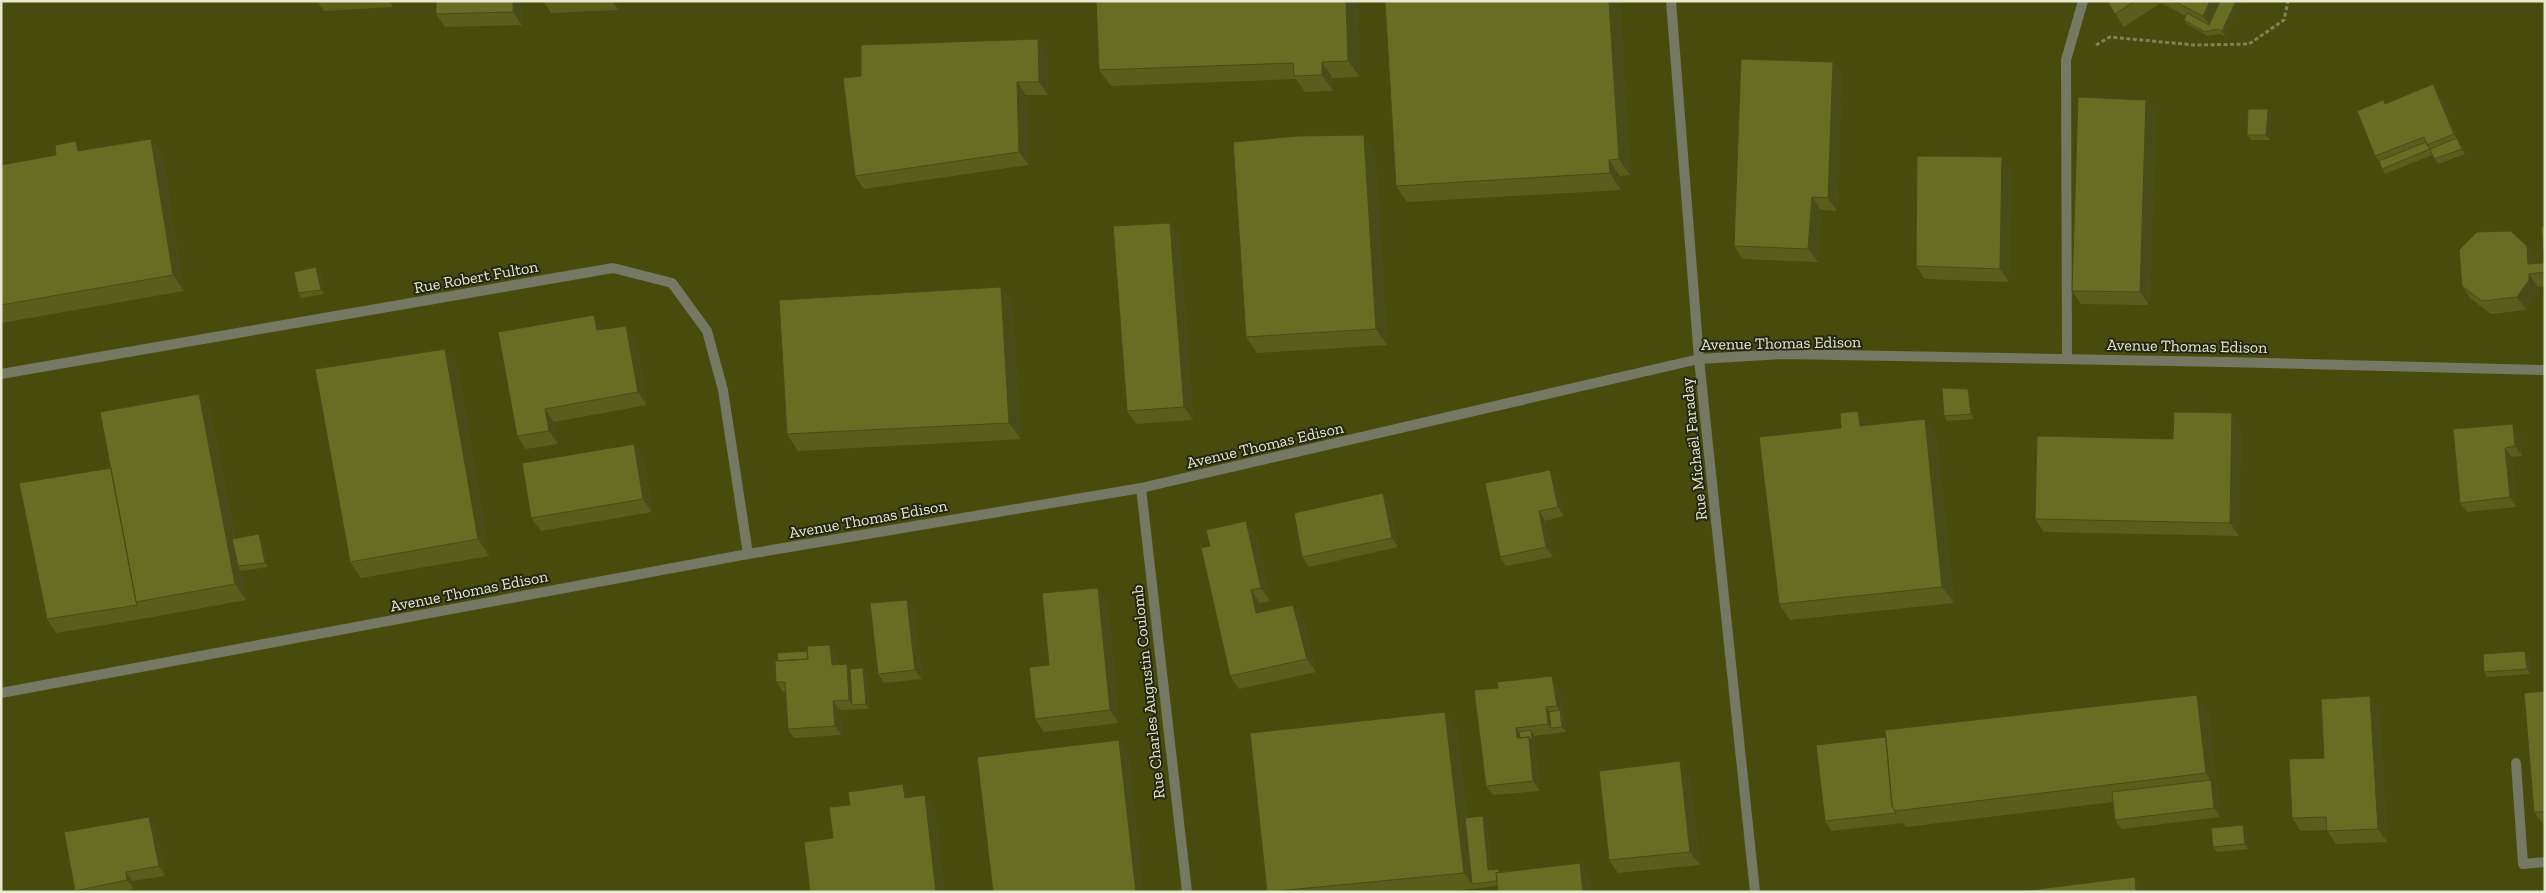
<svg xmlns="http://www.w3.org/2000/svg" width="2546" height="893" viewBox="0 0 2546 893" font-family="'Zilla Slab',serif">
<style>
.built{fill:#474b0c}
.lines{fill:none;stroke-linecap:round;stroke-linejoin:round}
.path{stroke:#7f8358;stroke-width:3;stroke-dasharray:4 2.5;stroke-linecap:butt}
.lane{stroke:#757862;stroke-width:10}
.street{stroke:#757862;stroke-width:10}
.wall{fill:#595e1d}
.shaded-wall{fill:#484c18}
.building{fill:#676d22;stroke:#484c18}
.labels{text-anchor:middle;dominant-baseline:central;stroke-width:4;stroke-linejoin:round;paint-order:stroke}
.street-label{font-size:16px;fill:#e5e9ce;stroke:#242611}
</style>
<rect width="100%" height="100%" fill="#3d410c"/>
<path class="built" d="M1 1H2545V892H1Z"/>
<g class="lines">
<path class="path" d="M2096 45 2110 37 2194 45 2249 44 2284 20 2288 1"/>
<path class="lane" d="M2067 359 2066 60 2083 1
M2516 763 2523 864 2545 862"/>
<path class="street" d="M1671 1 1699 359 1755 892
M1 374 613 268 672 283 707 331 723 390 748 554
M1141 488 1187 892
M1 693 748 554 1141 488 1699 359 1782 354 2225 362 2545 370"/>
</g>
<path class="wall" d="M317 1H393V7L324 11Z
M522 1V25L445 27 436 14Z
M543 1H618V10L551 13Z
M1357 1 1360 77 1333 78V91L1305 92 1296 79 1111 86 1099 70Z
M1385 1H1616L1620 6 1630 175 1620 176 1621 190 1407 202 1396 186Z
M2107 1H2242L2225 36 2220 34 2208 36 2187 24 2184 20 2186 16 2161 3 2124 27Z
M1047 52 1048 95H1026L1029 165 864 189 855 176Z
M1833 62 1842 75 1837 211 1821 210 1818 262 1743 259 1734 246Z
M2433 84 2439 93 2465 154 2438 164 2432 155 2385 174 2382 169 2379 161 2375 156 2383 100 2386 103Z
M2146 100 2156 113 2149 305 2081 304 2072 291Z
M2268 109 2271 114 2270 140H2251L2247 135Z
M1364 135 1375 151 1387 345 1257 353 1246 337Z
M151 139 162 155 184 291 1 323V165L56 155 76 141 82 150Z
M2011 170 2009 282 1925 279 1916 266Z
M2545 226V286L2538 287V293L2526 310 2491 314 2471 299 2462 286 2536 259V264L2544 263Z
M1179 236 1193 420 1136 424 1127 411Z
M316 267 320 271 324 294 301 298 298 293Z
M1001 287 1012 303 1021 439 798 451 787 434Z
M626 326 635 339 647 405 554 422 558 444 526 449 517 436 603 328 604 329Z
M457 365 489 556 361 578 350 562Z
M1968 389 1971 394 1974 419 1947 421 1944 416Z
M199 394 210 410 235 539 262 538 268 567 241 571 246 600 147 618 56 633 47 619 111 468Z
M1858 411 1867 425 1936 435 1954 603 1790 620 1779 604 1841 428Z
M2513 424 2520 433 2522 456 2512 457 2516 507 2467 512 2460 503Z
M2241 426 2239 536 2044 532 2035 519 2173 439Z
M634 444 643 457 652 512 541 531 531 518Z
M1556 479 1564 516 1545 521 1553 557 1506 566 1500 557Z
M1383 493 1389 502 1398 547 1309 567 1302 557Z
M1256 534 1270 601 1260 603 1262 612 1303 618 1316 672 1239 689 1230 676Z
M1107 601 1119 723 1044 732 1035 719 1049 665Z
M914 609 922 679 884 683 878 674Z
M830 645 836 654 837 665 847 664 850 669 867 673 869 709 840 710 841 735 794 738 788 729 786 691 783 692 776 682 778 661 807 651Z
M2529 656 2530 674 2487 677 2484 672Z
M1558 685 1566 732 1534 736 1540 791 1493 795 1486 786 1474 690Z
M2545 691V825H2544L2534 812Z
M2379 709 2387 842 2336 844 2327 830 2301 831 2292 818 2324 758Z
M2208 711 2220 817 2122 829 2115 820 2113 802 1906 827 1903 823 1831 831 1825 821Z
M1445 712 1456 728 1467 818 1486 821 1491 869H1498L1501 872 1580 863 1589 876 1590 892H1498L1497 886 1445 892H1267Z
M1680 761 1689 774 1700 865 1618 873 1609 860Z
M149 817 156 826 165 876 132 881 134 889 122 892H75V891Z
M2243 825 2246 830 2248 849 2217 852 2213 847Z"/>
<path class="shaded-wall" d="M389 1H393V7Z
M513 1H522V25L513 12Z
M612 1H618V10Z
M1346 1H1357L1360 77 1348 61Z
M1606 1H1616L1620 6 1630 175 1619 159Z
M2210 1H2226L2212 29 2203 16Z
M2236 1H2242L2225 36 2222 31Z
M1038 39 1047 52 1048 95 1039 82Z
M1322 62 1333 78V91L1322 75Z
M1833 62 1842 75 1837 211 1828 198Z
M1017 82 1026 95 1029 165 1019 152Z
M2433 84 2439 93 2465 154 2454 134Z
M2146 100 2156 113 2149 305 2140 292Z
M2268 109 2271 114 2270 140 2266 135Z
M1364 135 1375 151 1387 345 1376 329Z
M151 139 162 155 184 291 173 275Z
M76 141 87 157 78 151Z
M2002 157 2011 170 2009 282 2000 269Z
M1609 160 1620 176 1621 190 1610 173Z
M1812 197 1821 210 1818 262 1808 249Z
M1170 223 1179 236 1193 420 1184 407Z
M2527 246 2536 259 2537 273 2528 264Z
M316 267 320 271 324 294 321 290Z
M2529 274 2538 287V293L2526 310 2517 297Z
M1001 287 1012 303 1021 439 1009 423Z
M594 315 603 328 606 343 597 330Z
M626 326 635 339 647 405 638 392Z
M445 349 457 365 489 556 478 539Z
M1968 389 1971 394 1974 419 1971 414Z
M199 394 210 410 240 566H238L241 571 246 600 235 584Z
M545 409 554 422 558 444 549 431Z
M1858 411 1869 428 1860 426Z
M2232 413 2241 426 2239 536 2230 523Z
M1925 419 1936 435 1954 603 1942 587Z
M2513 424 2520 433 2522 456 2515 446Z
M634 444 643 457 652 512 643 499Z
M2505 448 2512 457 2516 507 2510 497Z
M1550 470 1556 479 1564 516 1558 507Z
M1383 493 1389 502 1398 547 1392 538Z
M1539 511 1545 521 1553 557 1546 547Z
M1246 521 1256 534 1270 601 1261 588Z
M259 534 262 538 268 567 265 563Z
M1098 588 1107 601 1119 723 1110 710Z
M1251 590 1260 603 1265 626 1256 613Z
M907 600 914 609 922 679 915 670Z
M1293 605 1303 618 1316 672 1307 659Z
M830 645 836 654 838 675 832 665Z
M2525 651 2529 656 2530 674 2527 669Z
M847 664 853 673 852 705 849 700Z
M863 668 867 673 869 709 866 704Z
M1552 676 1558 685 1566 732 1562 727 1560 710 1557 706Z
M2197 695 2208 711 2220 817 2214 808 2211 780 2206 773Z
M2370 696 2379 709 2387 842 2378 829Z
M833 701 840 710 841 735 835 726Z
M1546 707 1552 716 1551 728 1548 724Z
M1445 712 1456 728 1475 884H1472L1464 873Z
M1516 728 1522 737 1517 738Z
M1531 730 1534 735 1540 791 1533 781 1529 737Z
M1119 740 1129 753 1144 892H1136Z
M1680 761 1689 774 1700 865 1690 852Z
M903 784 914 801 905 798Z
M925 795 936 811 945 892H936Z
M1483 816 1486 821 1491 874 1488 870Z
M149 817 156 826 165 876 159 866Z
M2243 825 2246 830 2248 849 2245 844Z
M1580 863 1589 876 1590 892H1583Z
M126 872 132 881 134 889 127 880Z
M2135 877 2144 890V892H2136Z"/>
<path class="building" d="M436 1H513V12L436 14Z
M1096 1H1346L1348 61 1322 62V75L1294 76 1293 63 1099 70Z
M1385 1H1609L1619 159 1609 160 1610 173 1396 186Z
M2107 1H2135L2115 14Z
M2174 1H2210L2203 16Z
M2220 1H2236L2222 31 2217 29 2205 32 2184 20 2187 13 2209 25Z
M1038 39 1039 82H1017L1019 152 855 176 843 78 861 76V45Z
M1741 59 1833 62 1828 198 1812 197 1808 249 1734 246Z
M2433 84 2454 134 2427 145 2424 137 2375 156 2357 111 2383 100 2385 104Z
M2078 97 2146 100 2140 292 2072 291Z
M2248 109H2268L2266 135H2247Z
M1364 135 1376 329 1246 337 1233 142 1298 136Z
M2457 138 2462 149 2434 159 2430 149Z
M151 139 173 275 1 305V165L56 155 55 145 76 141 78 151Z
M2426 142 2430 149 2382 169 2379 161Z
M1917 156 2002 157 2000 269 1916 266Z
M1170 223 1184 407 1127 411 1113 226Z
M2541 226H2545V272L2529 274V280L2517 297 2482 301 2462 286 2459 250 2477 232 2511 231 2527 246 2528 264 2544 263Z
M316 267 321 290 298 293 294 272Z
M1001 287 1009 423 787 434 779 300Z
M594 315 597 330 626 326 638 392 545 409 549 431 517 436 498 332Z
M445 349 478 539 350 562 315 369Z
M1942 388 1968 389 1971 414 1944 416Z
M199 394 235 584 136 602 100 412Z
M1858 411 1860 426 1925 419 1942 587 1779 604 1759 437 1841 428 1840 413Z
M2174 412 2232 413 2230 523 2035 519 2037 436 2173 439Z
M2513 424 2515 446 2505 448 2510 497 2460 503 2453 429Z
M634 444 643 499 531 518 522 463Z
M111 468 136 602 137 605 47 619 19 483Z
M1550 470 1558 507 1539 511 1546 547 1500 557 1485 483Z
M1383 493 1392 538 1302 557 1294 513Z
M1246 521 1261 588 1251 590 1256 613 1293 605 1307 659 1230 676 1201 548 1210 546 1206 530Z
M259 534 265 563 238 566 232 539Z
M1098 588 1110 710 1035 719 1029 667 1049 665 1042 593Z
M907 600 915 670 878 674 870 603Z
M830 645 832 665 847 664 849 700 833 701 835 726 788 729 785 682H776L775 661 808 659 807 646Z
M807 651 808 659 778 661 777 653Z
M2525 651 2527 669 2484 672 2483 654Z
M863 668 866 704 852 705 850 669Z
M1552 676 1557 706 1546 707 1548 724 1516 728 1517 738 1529 737 1533 781 1486 786 1474 690 1498 688 1497 682Z
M2545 691V812H2534L2524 693Z
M2197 695 2206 773 1895 811 1892 806 1885 730Z
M2370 696 2378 829 2327 831 2326 817 2292 818 2289 759 2324 758 2321 699Z
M1560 710 1562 727 1551 728 1549 712Z
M1445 712 1464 873 1267 892 1250 733Z
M1531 730 1532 741 1529 737 1520 738 1519 732Z
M1886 737 1892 806 1896 813 1825 821 1816 745Z
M1119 740 1136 892H993L977 757Z
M1680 761 1690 852 1609 860 1599 771Z
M2211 780 2214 808 2115 820 2112 792Z
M903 784 905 798 925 795 936 892H810L804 842 833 838 829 807 850 805 848 792Z
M1483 816 1488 870 1498 869 1499 872 1496 873 1497 881 1472 884 1465 818Z
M149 817 159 866 126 872 127 880 75 891 64 832Z
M2243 825 2245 844 2213 847 2211 828Z
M1580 863 1583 892H1498L1496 873Z
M2135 877 2136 892H2014Z"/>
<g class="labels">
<g class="street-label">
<text transform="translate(476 277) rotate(-10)">Rue Robert Fulton</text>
<text transform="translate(1781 343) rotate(-1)">Avenue Thomas Edison</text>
<text transform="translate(2187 346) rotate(1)">Avenue Thomas Edison</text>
<text transform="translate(1265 445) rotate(-13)">Avenue Thomas Edison</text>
<text transform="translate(1694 449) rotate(-96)">Rue Michaël Faraday</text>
<text transform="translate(868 519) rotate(-10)">Avenue Thomas Edison</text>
<text transform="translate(469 591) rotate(-11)">Avenue Thomas Edison</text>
<text transform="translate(1148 692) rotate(-96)">Rue Charles Augustin Coulomb</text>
</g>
</g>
<rect width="2546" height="893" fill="none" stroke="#e5e9ce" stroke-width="5"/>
</svg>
